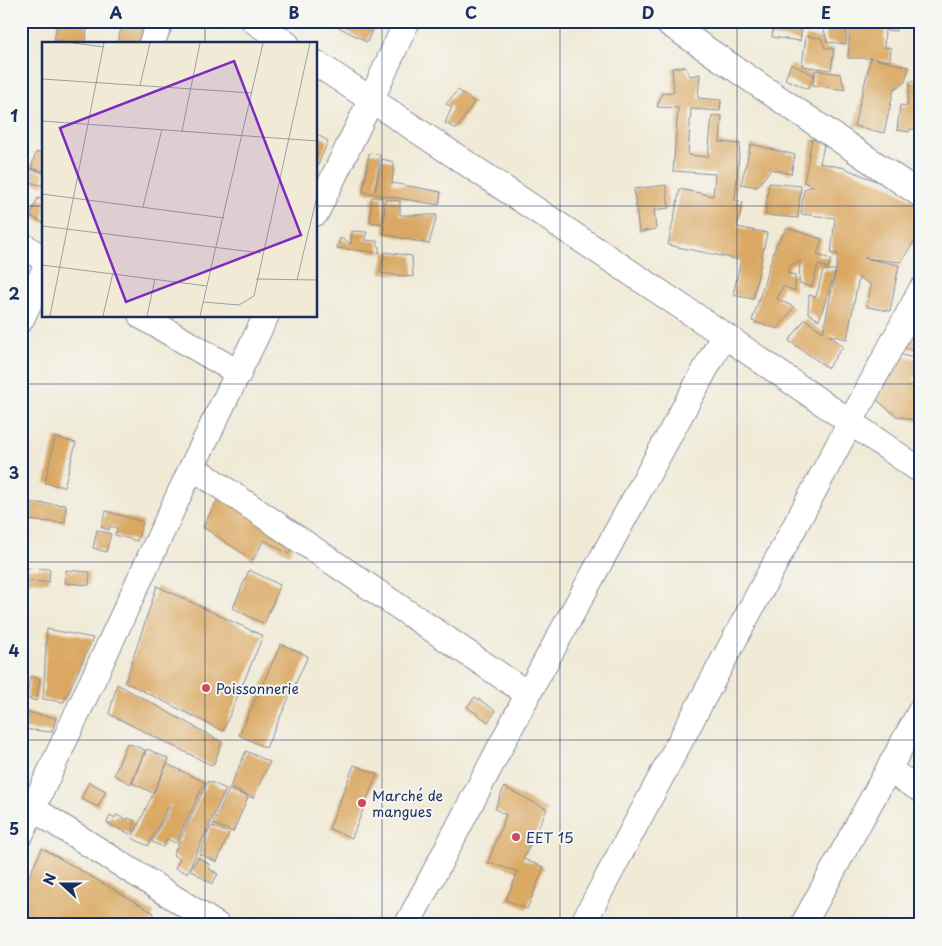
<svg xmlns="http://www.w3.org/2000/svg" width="942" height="946" viewBox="0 0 942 946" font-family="'Playpen Sans',sans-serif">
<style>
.building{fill:#daa862}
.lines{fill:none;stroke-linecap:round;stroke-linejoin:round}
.minor-casing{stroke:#868c9a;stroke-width:27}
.minor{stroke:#fff;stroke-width:25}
.grid{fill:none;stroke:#1b2f5e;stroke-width:1;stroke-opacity:0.55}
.poi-dot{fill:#d1495b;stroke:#f6f6f2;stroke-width:2}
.labels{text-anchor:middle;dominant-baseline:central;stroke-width:4;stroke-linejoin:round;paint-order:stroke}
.poi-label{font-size:14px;fill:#1b2f5e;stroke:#f6f6f2;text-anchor:start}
.inset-road{fill:none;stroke:#9b9fa6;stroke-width:1}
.view{fill:#7b2cbf;fill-opacity:0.15;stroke:#7b2cbf;stroke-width:2.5}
.inset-edge{fill:none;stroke:#1b2f5e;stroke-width:2.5}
.neatline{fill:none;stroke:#1b2f5e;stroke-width:2}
.grid-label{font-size:16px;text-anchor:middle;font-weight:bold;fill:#1b2f5e}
</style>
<rect width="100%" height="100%" fill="#f6f6f2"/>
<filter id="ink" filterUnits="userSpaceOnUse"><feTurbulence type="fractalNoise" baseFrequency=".02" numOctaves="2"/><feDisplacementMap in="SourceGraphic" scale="10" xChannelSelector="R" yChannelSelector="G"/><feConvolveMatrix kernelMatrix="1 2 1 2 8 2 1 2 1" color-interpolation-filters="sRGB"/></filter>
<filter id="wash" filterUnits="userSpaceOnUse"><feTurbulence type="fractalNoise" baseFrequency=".0096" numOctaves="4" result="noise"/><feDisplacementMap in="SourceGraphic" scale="20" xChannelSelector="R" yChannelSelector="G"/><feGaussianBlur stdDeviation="1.12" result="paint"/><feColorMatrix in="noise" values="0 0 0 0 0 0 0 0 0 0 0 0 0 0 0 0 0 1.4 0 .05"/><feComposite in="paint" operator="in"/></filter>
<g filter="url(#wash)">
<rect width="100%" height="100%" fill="#f0ead6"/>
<g id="blocks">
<path class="building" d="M58 21H87L86 43 54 40Z
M123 21H146L152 24 144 44H117Z
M327 21H376L367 42Z
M774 21H803L800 41 772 37Z
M822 21H848L846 44 827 42Z
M850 21H897L896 31 885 30 884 47 891 48 890 61 875 59 909 67 905 82 894 89 884 133 854 126 871 58H848Z
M913 21H921V27L913 26Z
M806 36 821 38 825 48 834 49 831 70 802 66Z
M791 64 814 75 808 89 785 79Z
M685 66 690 76 700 74 698 98 721 100 720 111 691 109 688 155 708 157 712 116H722L720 142 740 144 735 200 743 202 737 227 767 233 753 299 733 295 741 260 668 245 680 189 713 196 715 174 673 171 678 108 657 107 662 93 674 92 672 68Z
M815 70 840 74 845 90 813 85Z
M910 81 921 83V130L910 129 909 132 897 130 900 105 907 106Z
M458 90 474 102 457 129 445 123 452 107 446 104Z
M316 134 328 141 316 170Z
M812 139 825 141 820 163 844 168 891 187 921 206V231L901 262 864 258 899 265 890 311 867 307 871 285 859 277 847 339 829 335 843 346 828 368 789 341 805 319 823 332 836 270 819 320 808 313 809 295 816 297 823 270H836L838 254H831L835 218 801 214 804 189 813 186 804 182Z
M751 144 795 155 791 174 771 169 757 187 741 184Z
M21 151 28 153 25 165 21 164Z
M36 152 44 154V171L31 168Z
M369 153 380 154 375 191 382 159 394 162 392 183 441 192 439 205 363 192Z
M23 167 44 173V186L21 180Z
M769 183 801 186 798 218 765 215Z
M666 185 669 208 654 210 656 229 639 232 634 189Z
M372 197H382L384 222 385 199 400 201V215H437L429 244 384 234V224L370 222Z
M38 198 44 200V223L30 216Z
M787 228 822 239 817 255 831 259 828 268 818 265 812 287 799 283 800 261 791 265 787 273 795 275V291L783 286 777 299 794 307 778 329 752 321 776 245Z
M352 231 367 232 364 240 377 241 380 253 337 248 340 238 351 244Z
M385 252 412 256 413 277 380 273Z
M921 280V353L900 346Z
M892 352 920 360 914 381 921 383V422L896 416 877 400Z
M55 437 76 443 64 487 45 483Z
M222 491 295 542 289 554 264 540 253 560 203 527Z
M21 502 66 505 65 523 26 520 21 517Z
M106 511 143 522 137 541 115 535 117 528 110 526 109 530 101 527Z
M97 530 111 534 106 552 93 548Z
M21 568 50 569 49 582 21 581Z
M66 570 90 572 89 585 65 583Z
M249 570 280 585 264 624 233 608Z
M157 586 263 636 223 731 125 682Z
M47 629 93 638 64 702 43 699Z
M281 644 308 656 266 748 239 735Z
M30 676 40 679 36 701 27 698Z
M117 684 222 742 213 766 109 714Z
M475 697 496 711 488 722 467 707Z
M21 711 56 718 52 732 21 729Z
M127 743 145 750 131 784 114 775Z
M147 749 169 759 153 793 132 783Z
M246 751 270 762 253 798 230 787Z
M167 764 205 782 176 843 167 839 163 847 152 842 171 806 169 805 148 846 132 838Z
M354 765 377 774 352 838 329 829Z
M208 781 226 789 187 873 175 868 180 859 173 855Z
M89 782 106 791 98 807 81 799Z
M504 787 547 809 523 859 544 867 527 909 506 900 518 872 488 862 506 815 495 809Z
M229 789 248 797 233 832 213 824Z
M110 815 115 818 116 815 128 820V818L135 821 133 831 130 834 107 823Z
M211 826 229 833 217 862 199 854Z
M42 848 154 913 150 925H21V894Z
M198 857 210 865 208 868 218 874 212 884 190 870Z"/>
</g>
</g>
<g filter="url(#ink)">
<use href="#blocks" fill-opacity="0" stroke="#868c9a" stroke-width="1"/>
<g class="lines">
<g class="minor-casing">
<path id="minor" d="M254 21 287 44
M665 21 921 195
M151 44 161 21
M316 63 724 335 921 471
M316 213 371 100 407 21
M21 244 44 259
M141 316 239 373
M21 320 44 271
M192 467 528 694
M888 770 921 790
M21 801 217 925
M21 834 192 467 266 316
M407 925 528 694 724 335
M582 925 921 290
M803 925 921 710"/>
</g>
<use href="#minor" class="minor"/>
</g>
</g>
<path class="grid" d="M205 21V44M382 21V925M560 21V925M737 21V925M21 206H44M316 206H921M205 316V925M21 384H921M21 562H921M21 740H921"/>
<g class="poi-dot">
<circle cx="206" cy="688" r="5"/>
<circle cx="362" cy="803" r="5"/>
<circle cx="516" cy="837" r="5"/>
</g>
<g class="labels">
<g class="poi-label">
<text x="216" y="688">Poissonnerie</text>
<text x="372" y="795">Marché de<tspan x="372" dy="16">mangues</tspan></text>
<text x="526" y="837">EET 15</text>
</g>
</g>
<g transform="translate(42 42)">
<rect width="275" height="275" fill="#f0ead6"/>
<path class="inset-road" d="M31 1 62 5M0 37 210 51M98 43 108 1M0 79 275 99M140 89 158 1M0 152 182 176M101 165 120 87M0 184 219 211M0 223 165 244M214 237 275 238M255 238 275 154M161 260 197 263 212 254 268 1M8 274 62 1M61 274 71 231M105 274 113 237M158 274 221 1"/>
<path class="view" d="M192 19 259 193 84 260 18 86Z"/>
<rect width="275" height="275" class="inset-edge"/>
</g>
<rect width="942" height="946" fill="none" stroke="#f6f6f2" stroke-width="55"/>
<g transform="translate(62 884) rotate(291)" stroke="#f6f6f2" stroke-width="4" paint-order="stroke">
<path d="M0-4L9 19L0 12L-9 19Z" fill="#1b2f5e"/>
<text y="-8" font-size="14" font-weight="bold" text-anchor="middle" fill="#1b2f5e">N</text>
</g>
<rect x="28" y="28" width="886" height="890" class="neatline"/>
<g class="grid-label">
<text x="116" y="19">A</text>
<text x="294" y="19">B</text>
<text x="471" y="19">C</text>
<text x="648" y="19">D</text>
<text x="826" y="19">E</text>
<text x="14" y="122">1</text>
<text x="14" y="300">2</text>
<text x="14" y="479">3</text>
<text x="14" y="657">4</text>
<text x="14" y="835">5</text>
</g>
</svg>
